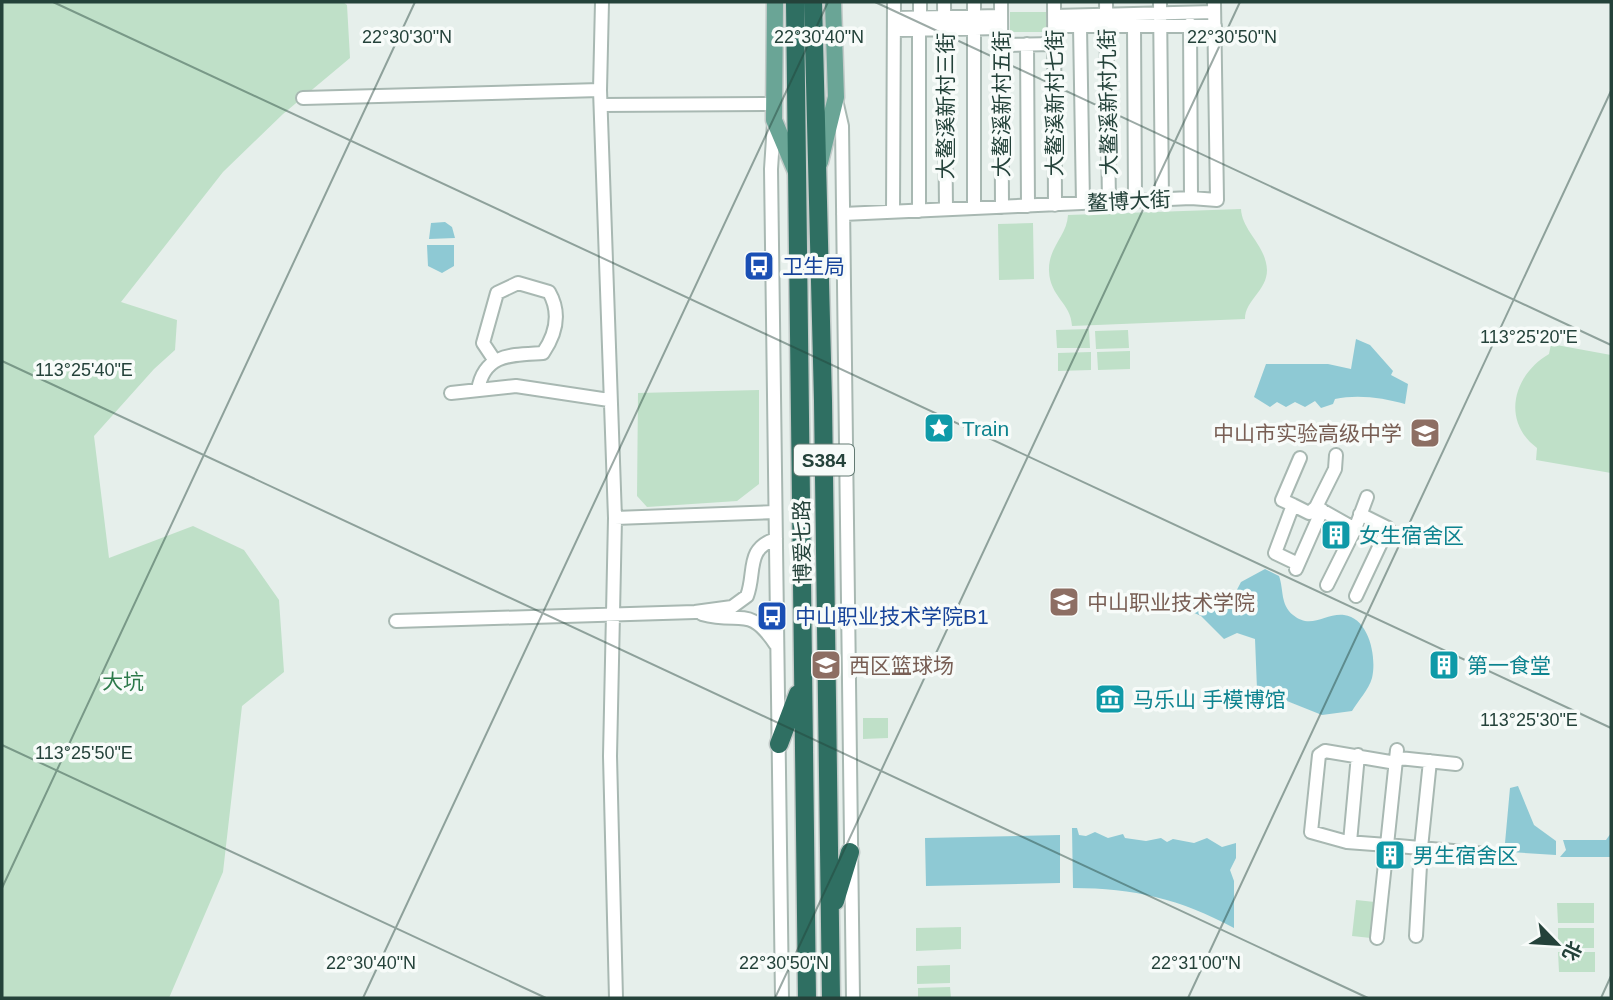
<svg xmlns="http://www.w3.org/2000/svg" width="1613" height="1000" viewBox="0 0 1613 1000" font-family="Helvetica,'Noto Sans SC',sans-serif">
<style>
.green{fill:#bfe0c8}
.water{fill:#8ec9d4}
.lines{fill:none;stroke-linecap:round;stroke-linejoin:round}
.minor-casing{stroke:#a8b8b2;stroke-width:16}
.major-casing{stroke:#c2cac8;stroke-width:19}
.highway-casing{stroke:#c2cac8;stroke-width:21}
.minor{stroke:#fff;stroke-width:12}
.major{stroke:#6aa596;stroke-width:16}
.highway{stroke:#2f6f62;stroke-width:18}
.ticks{fill:none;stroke:#24423a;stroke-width:2;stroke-opacity:0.45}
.labels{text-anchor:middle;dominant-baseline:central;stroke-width:7;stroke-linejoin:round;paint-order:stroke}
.shield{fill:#f7fbf9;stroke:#637a73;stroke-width:2}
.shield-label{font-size:19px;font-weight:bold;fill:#24423a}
.street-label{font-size:21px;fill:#24423a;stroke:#f7fbf9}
.transit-label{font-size:21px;fill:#164399;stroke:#f7fbf9;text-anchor:start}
.culture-label{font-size:21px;fill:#0d838f;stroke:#f7fbf9;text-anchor:start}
.education-label{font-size:21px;fill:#785e54;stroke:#f7fbf9;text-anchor:start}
.park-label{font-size:21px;fill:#2d7a4b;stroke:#f7fbf9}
.ticks-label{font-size:18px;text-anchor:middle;fill:#24423a;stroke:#f7fbf9;stroke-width:7;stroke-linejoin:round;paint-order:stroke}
</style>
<rect width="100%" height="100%" fill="#e6efeb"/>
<path class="green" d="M2 2H343L347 5 350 58 283 114 223 172 121 302 177 320 175 350 154 369 94 436 109 558 193 526 244 550 279 600 284 672 242 706 223 872 169 998H2Z
M1010 12H1046V32H1010Z
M1241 209C1242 231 1266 245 1267 270 1267 291 1245 300 1245 319L1072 326C1071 303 1050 297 1049 271 1048 247 1067 236 1068 215Z
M1033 223 1034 279 999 280 998 224Z
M1089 329 1090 348H1057L1056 330Z
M1128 330 1129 348 1096 349 1095 331Z
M1551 344 1611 355V473L1536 460 1537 448C1501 421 1513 375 1549 354Z
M1130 351V369L1098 370 1097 352Z
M1091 352V370L1058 371V353Z
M759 390V484L737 501 647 507 637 496 638 393Z
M863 718H888V738L863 739Z
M1356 900 1375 902 1371 938 1352 936Z
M1557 903H1594V923H1558Z
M961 927V949L916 951V928Z
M1558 928H1594V948H1558Z
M1558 952H1595V972H1559Z
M950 965V983L917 984V966Z
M950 987 951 998H918V988Z"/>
<path class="water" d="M445 222 452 227 455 238 429 239 431 223Z
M427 245H454V266L442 273 428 266Z
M1356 339 1370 345 1393 371 1391 375 1408 384 1405 404C1384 398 1358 394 1335 399L1333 404 1321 408 1315 401 1305 407 1295 402 1286 407 1277 402 1270 407 1254 397 1266 364H1328L1351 369Z
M1265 569 1279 576C1284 590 1280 604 1293 615 1311 630 1325 613 1344 615 1369 618 1377 657 1372 678 1369 689 1358 701 1352 711L1322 715 1257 689 1255 639 1237 633 1224 639 1201 616 1168 601 1229 605 1241 582Z
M1518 786 1534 825 1556 841V855L1510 852 1505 843 1510 788Z
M1072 828H1077L1079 835 1086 836 1095 832 1108 838 1123 834 1125 838 1146 841 1161 838 1167 842 1173 839 1194 843 1207 838 1222 847 1236 843V858L1230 870 1234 881V928C1180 899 1134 888 1073 888Z
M1611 833V857H1560L1566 850 1563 840H1606Z
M1060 835V883L926 886 925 838Z"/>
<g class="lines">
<g class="minor-casing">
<path id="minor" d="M920 2V17
M944 2 946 209
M974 2V16
M1001 2 1002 207
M1054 2 1055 205
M1106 2 1109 202
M1160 2 1162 200
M1054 16 1214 12
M894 18 1001 16
M1190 24 1191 198
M1134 25 1135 201
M1054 26H1215
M1080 26 1083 203
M895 30 1001 28
M1027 44 1028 206
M1001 45 1054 44
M600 90 602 2
M303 98 600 90 615 518 610 756 616 998
M836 100 842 126 853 998
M601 105 774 104
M774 123 771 169 782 998
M974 208V28
M919 211V29
M893 212 894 2
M843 214 1191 198 1217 200 1214 2
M478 390C484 353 512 355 543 353 556 334 561 313 549 292L518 283 497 293 483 343 495 361
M451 393 516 386 609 400
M1336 455 1335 469 1316 507 1355 529 1367 497
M1293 505 1309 513 1316 507
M615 518 775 512
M1298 564 1275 553 1293 505 1282 500 1300 458
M1296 569 1322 510
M1327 585 1355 529
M1356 596 1388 528 1360 514
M702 614C741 625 749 604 776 645
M396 621 695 612 732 607 747 596C756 573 745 548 776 539
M1397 750 1387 845 1486 854
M1350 842 1358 755
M1416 936 1421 848 1430 761
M1377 938 1387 845 1347 842 1311 832 1319 755 1325 751 1396 763 1399 758 1456 764"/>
</g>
<g class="major-casing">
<path id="major" d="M775 2 774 120 796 172
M820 162 836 97 833 2"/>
</g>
<g class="highway-casing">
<path id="highway" d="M795 2 807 998
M813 2 823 401 831 998
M779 744 798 694
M835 901 850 852"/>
</g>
<use href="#minor" class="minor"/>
<use href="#major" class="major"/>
<use href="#highway" class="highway"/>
</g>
<path class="ticks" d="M53 2 1611 728M875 2 1611 345M2 3V2M2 361 1368 998M2 745 546 998M2 888 415 2M363 998 828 2M775 998 1240 2M1188 998 1611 91M1601 998 1611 976"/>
<defs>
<g id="bus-square" transform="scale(1.575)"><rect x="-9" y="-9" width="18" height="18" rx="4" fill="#1a4fb4" stroke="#f7fbf9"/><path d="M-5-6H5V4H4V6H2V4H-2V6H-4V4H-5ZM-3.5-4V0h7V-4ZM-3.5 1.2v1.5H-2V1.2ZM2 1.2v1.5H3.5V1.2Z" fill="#fff"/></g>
<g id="sight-square" transform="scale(1.575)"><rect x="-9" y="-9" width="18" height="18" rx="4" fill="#0f9aa8" stroke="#f7fbf9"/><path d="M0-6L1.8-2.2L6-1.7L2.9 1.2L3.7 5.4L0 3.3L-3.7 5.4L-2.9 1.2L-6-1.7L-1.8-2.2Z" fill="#fff"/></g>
<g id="school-square" transform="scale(1.575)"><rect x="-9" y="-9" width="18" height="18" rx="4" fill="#8d6e63" stroke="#f7fbf9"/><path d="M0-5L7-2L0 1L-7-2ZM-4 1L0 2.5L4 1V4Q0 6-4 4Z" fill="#fff"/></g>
<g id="building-square" transform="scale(1.575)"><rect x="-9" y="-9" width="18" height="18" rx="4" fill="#0f9aa8" stroke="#f7fbf9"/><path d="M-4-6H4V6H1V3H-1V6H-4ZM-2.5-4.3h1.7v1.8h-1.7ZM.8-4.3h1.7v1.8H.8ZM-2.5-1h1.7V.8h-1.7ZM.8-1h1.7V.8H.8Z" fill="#fff"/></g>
<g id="university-square" transform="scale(1.575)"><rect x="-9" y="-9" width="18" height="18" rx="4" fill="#8d6e63" stroke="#f7fbf9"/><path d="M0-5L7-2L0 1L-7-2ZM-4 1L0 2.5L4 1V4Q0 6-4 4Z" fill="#fff"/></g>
<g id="museum-square" transform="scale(1.575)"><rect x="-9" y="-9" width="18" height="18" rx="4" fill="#0f9aa8" stroke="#f7fbf9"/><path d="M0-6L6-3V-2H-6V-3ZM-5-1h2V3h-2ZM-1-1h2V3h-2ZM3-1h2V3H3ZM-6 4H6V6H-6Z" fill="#fff"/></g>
</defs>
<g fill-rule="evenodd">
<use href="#bus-square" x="759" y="266"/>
<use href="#sight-square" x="939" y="428"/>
<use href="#school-square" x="1425" y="433"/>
<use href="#building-square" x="1336" y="535"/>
<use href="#university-square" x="1064" y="602"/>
<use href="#bus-square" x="772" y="616"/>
<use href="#school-square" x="826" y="665"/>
<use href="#building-square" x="1444" y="665"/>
<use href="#museum-square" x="1110" y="699"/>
<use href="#building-square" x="1390" y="855"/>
</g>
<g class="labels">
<rect class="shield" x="794" y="444.5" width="60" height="31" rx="5"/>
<g class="shield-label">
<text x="824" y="460">S384</text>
</g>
<g class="street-label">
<text transform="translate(1108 102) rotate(-91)">大鳌溪新村九街</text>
<text transform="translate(1054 103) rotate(-90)">大鳌溪新村七街</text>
<text transform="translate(1001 104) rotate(-90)">大鳌溪新村五街</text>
<text transform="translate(945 106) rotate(-90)">大鳌溪新村三街</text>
<text transform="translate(1129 201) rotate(-3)">鳌博大街</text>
<text transform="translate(802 542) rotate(-91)">博爱七路</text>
</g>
<g class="transit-label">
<text x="782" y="266">卫生局</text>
<text x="795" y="616">中山职业技术学院B1</text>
</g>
<g class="culture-label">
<text x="962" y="428">Train</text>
<text x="1359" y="535">女生宿舍区</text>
<text x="1467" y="665">第一食堂</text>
<text x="1133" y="699">马乐山 手模博馆</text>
<text x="1413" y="855">男生宿舍区</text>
</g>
<g class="education-label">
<text x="1402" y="433" text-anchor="end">中山市实验高级中学</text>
<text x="1087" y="602">中山职业技术学院</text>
<text x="849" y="665">西区篮球场</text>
</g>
<g class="park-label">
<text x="123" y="681">大坑</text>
</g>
</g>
<g class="ticks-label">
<text x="819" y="43">22°30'40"N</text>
<text x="1232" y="43">22°30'50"N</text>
<text x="407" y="43">22°30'30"N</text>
<text x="1529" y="343">113°25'20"E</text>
<text x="84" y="376">113°25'40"E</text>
<text x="1529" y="726">113°25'30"E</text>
<text x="84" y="759">113°25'50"E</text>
<text x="371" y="969">22°30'40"N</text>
<text x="784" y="969">22°30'50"N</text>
<text x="1196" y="969">22°31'00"N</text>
</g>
<rect width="1613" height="1000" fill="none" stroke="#24423a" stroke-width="7"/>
<g transform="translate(1557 944) rotate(115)" stroke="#f7fbf9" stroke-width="5" paint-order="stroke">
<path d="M0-5L12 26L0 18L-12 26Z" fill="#24423a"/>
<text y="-10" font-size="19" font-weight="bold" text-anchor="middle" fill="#24423a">北</text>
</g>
</svg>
